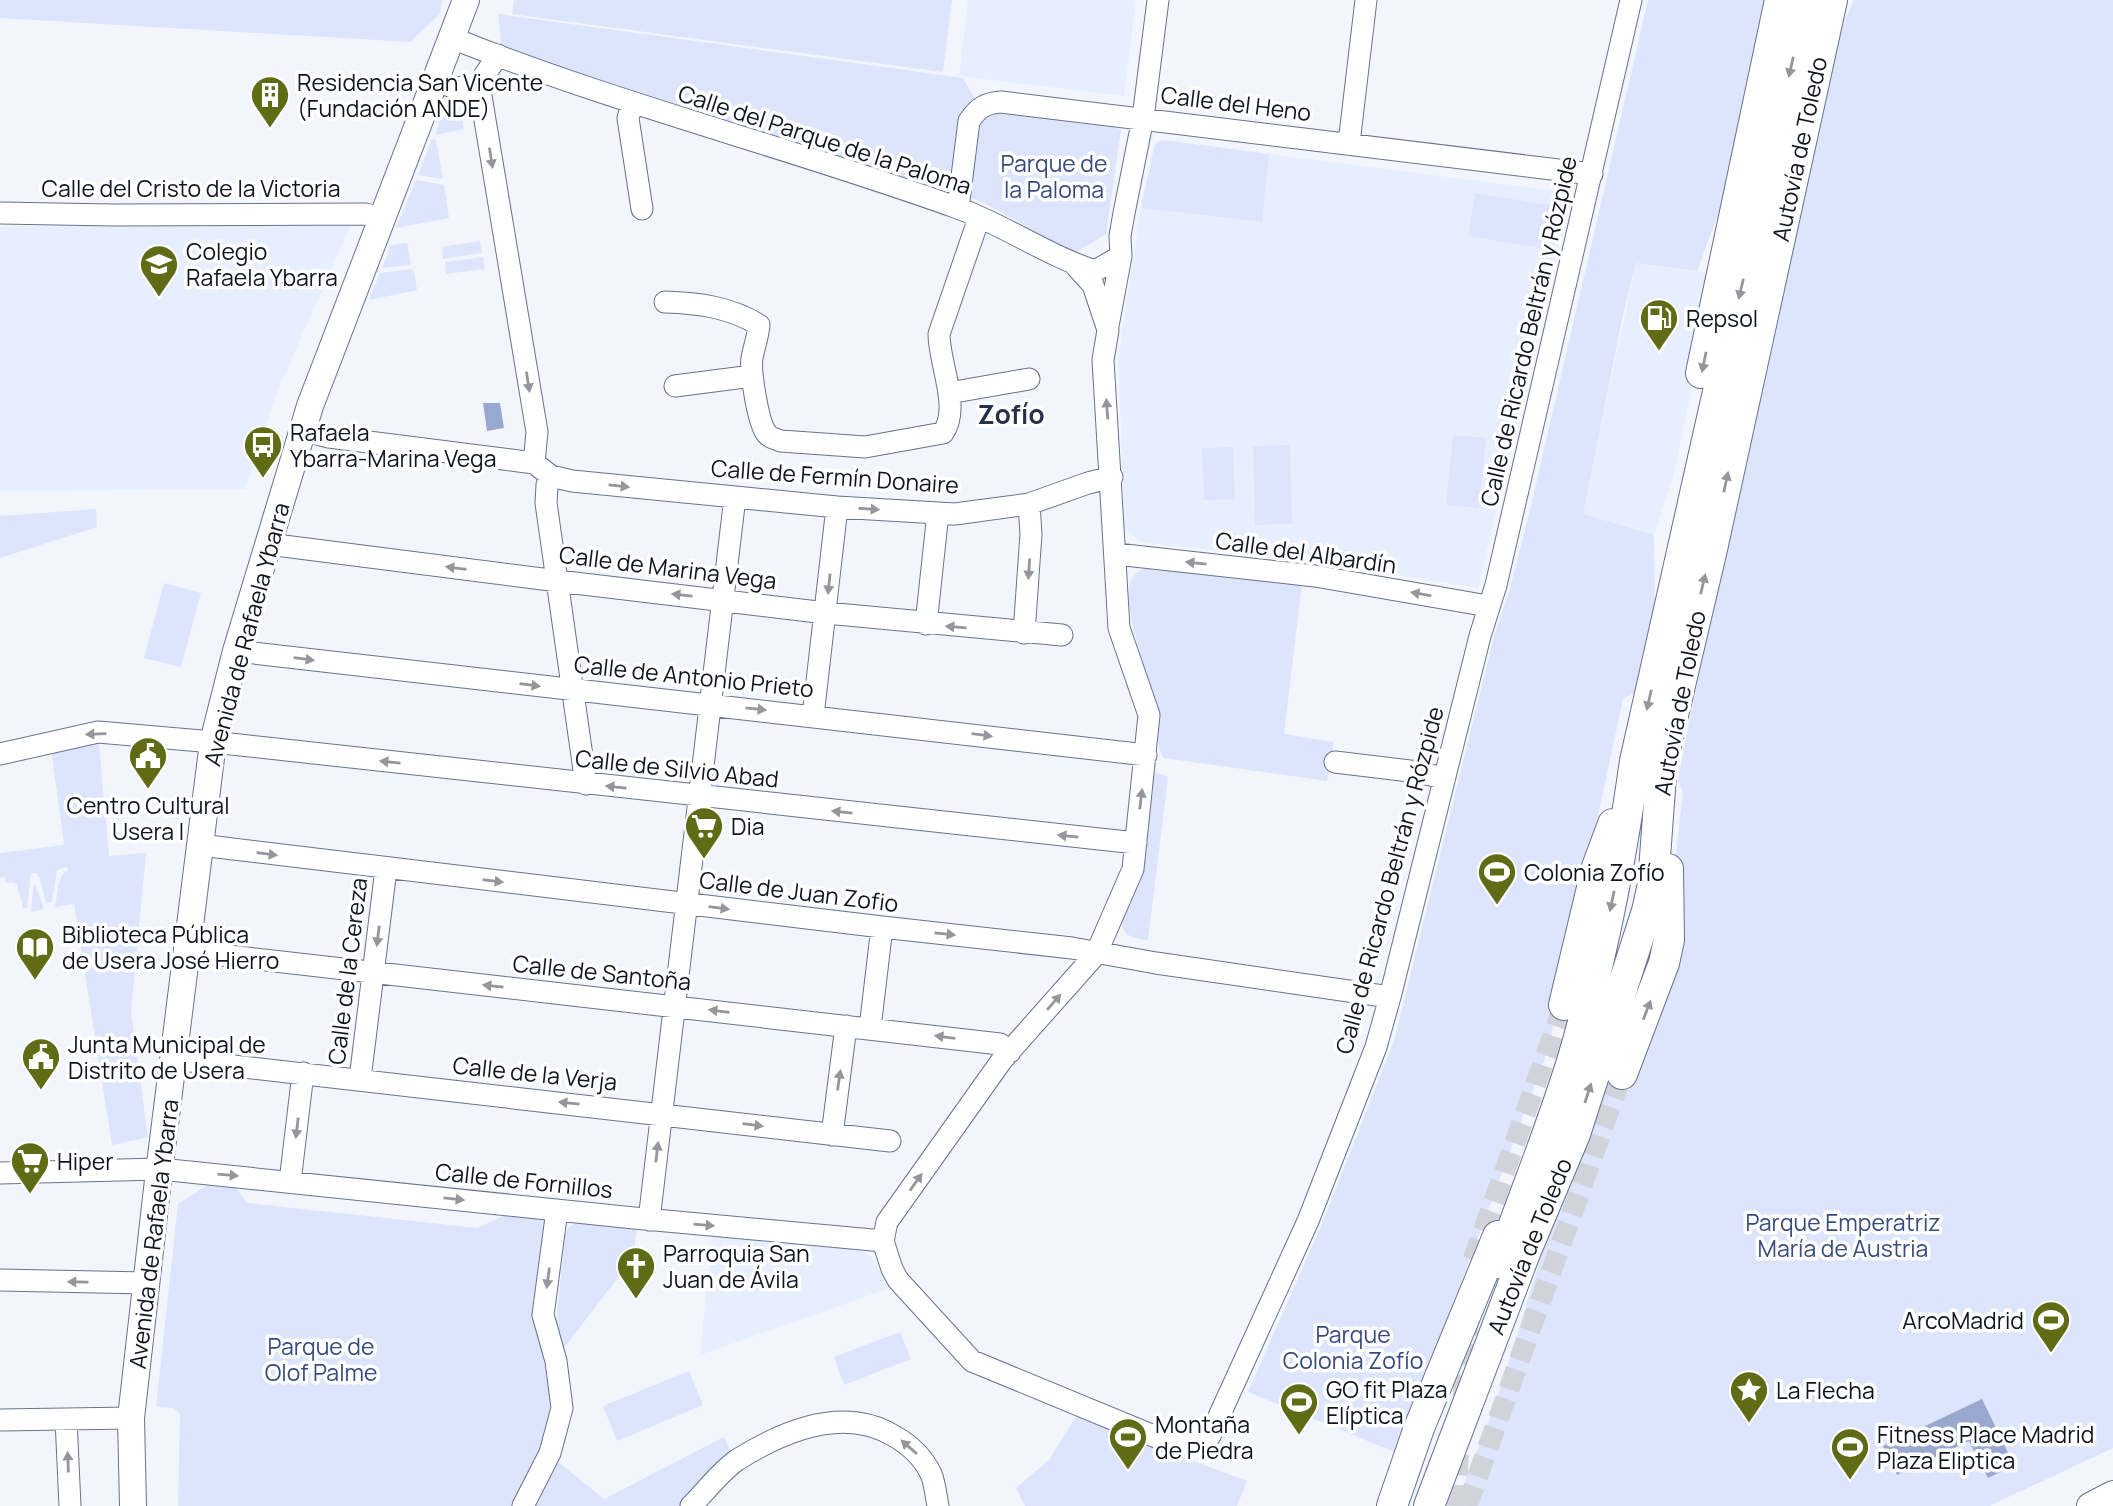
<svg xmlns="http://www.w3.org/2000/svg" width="2113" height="1506" viewBox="0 0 2113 1506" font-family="Manrope,sans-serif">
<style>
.built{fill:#e7eefe}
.green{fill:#dce5fc}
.water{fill:#99a8cf}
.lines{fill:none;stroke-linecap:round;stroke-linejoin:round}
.minor-tunnel{stroke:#d1d3db;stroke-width:21;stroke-dasharray:21 10;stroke-linecap:butt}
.minor-casing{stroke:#67728e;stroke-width:23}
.major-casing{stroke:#67728e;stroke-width:28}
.highway-casing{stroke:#67728e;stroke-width:32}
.minor{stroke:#fff;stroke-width:21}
.major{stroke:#fff;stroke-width:26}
.highway{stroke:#fff;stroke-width:30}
.oneway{fill:#94969b}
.labels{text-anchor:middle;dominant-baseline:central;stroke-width:7;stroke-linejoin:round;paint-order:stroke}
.poi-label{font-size:23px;fill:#111520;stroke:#fff;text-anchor:start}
.street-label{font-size:23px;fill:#111520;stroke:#fff}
.park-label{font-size:23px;fill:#384b7f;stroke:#fff}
.quarter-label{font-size:26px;font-weight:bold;fill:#28314a;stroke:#fff}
</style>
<rect width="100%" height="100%" fill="#f3f5fc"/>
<path class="built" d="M968 0H1136L1124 96 959 76Z
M1269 154 1572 193 1478 588 1317 562 1140 542 1125 529 1118 359 1141 208 1262 222Z
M352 222 278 390 245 489 0 491V227Z
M1636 263 1716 274 1673 478 1654 535 1582 515Z
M712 1234 861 1249 874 1260 890 1288 700 1355Z"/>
<path class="green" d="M0 0H442L440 14 410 42 0 18Z
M514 0H952L943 72 512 14Z
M1648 0H1768L1724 198 1697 271 1636 263 1624 310 1583 514 1654 535 1655 617 1638 691 1623 699 1548 1050 1397 1453 1248 1392 1321 1226 1394 1041 1495 633 1509 592 1530 510Z
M1854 0H2113V1448L1989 1506H1456C1472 1461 1492 1416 1506 1371 1538 1269 1565 1163 1617 1070L1625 1074 1674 870 1683 792 1678 780 1743 449 1836 39Z
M498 14 963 78 979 106 1121 129 1106 234 1075 253 980 201 502 51Z
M450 105 460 109 464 129 436 135 441 113Z
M432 139 436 140 443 179 418 175Z
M1164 140 1269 154 1262 222 1141 208 1154 147 1157 142Z
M416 180 444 185 449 218 396 228Z
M1475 193 1561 207 1554 250 1468 236Z
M480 241 482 253 443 259 442 247Z
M407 243 411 265 382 268 391 245Z
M483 257 485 269 446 274 445 262Z
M411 269 414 271 417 290 369 300 380 273Z
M1453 435 1486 438 1479 508 1446 505Z
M1290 445 1292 524 1255 525 1253 446Z
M1233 447 1235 499 1204 500 1202 448Z
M96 509 97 527 0 558V516Z
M1147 568 1302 583 1284 734 1334 742 1327 781 1164 758C1154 748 1161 725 1159 711 1150 682 1121 607 1131 581 1134 573 1140 571 1147 568Z
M164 583 201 593 181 667 144 658Z
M98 732 109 856 146 853 131 1012 148 1137 112 1145 74 904 55 907 59 882 64 872 68 871 67 867 57 870 52 902 46 903 40 879 36 873H31L27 908H23L17 884 12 882 6 883 5 877 0 878V853L64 845 50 741Z
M1157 773 1168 777 1148 940C1135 938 1123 937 1121 922L1143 873 1153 775Z
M35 884 44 909 31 912 33 888Z
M214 1181 232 1182 247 1203 477 1228 507 1214 547 1217 543 1338 556 1460 604 1499 724 1437 733 1456 681 1506H178L180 1414 173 1408 156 1407 178 1204Z
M576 1223 637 1229 633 1258 561 1352 555 1334 565 1235 568 1228Z
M900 1332 911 1359 844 1385 834 1357Z
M689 1371 703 1405 617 1441 603 1406Z
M1076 1416 1247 1481 1237 1506H1025L1016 1488 1049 1460Z"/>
<path class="water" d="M483 403H500L504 428 487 431Z
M1982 1399 2014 1465 1988 1478 1969 1441 1897 1475 1883 1446Z"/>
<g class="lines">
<path class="minor-tunnel" d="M1473 1260 1564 1005
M1463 1396 1468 1324
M1455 1506 1459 1446
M1467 1506 1622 1074"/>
<g class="minor-casing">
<path id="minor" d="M452 38C617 104 788 147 955 207 1003 224 1046 255 1095 271L1121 256
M498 55 484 76 480 90 537 432 534 463 551 476 547 485 546 503 586 784
M435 81 453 87 480 90
M633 103 628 118 642 209
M1349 143 1366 0
M958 208 969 121C978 108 985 103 1001 102L1592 174
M0 213 113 215 366 214 381 218
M665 302C698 303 730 307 759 325 758 337 754 347 752 358 750 371 758 424 767 434 770 438 776 439 781 441L865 447 943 433C961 408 939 364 939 334L979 218
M1108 326 1121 256 1120 236 1124 213 1143 118 1158 0
M675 386 752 376
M949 393 1029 379
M302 430 329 437 534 463
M551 476 572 481 837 507 955 514 1029 504 1088 483 1112 477
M268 544 558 581 826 613 1062 635
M1116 554 1315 576 1488 606
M926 624 938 513
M1024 633 1031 534 1029 504
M236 651 1146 755
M813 716 837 507
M0 754 98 732 213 742 1136 843
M1335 762 1418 772 1443 778
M200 845 882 927 1072 948 1156 963 1390 997
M186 951 1000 1044 1010 1052
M870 1028 882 927
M173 1059 890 1141
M360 1079 386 869
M832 1135 846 1026
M0 1173 160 1169 634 1218 883 1241
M290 1182 303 1073
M649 1220 735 497
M883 1241 892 1269 898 1280 972 1361 1173 1444C1188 1446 1197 1444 1210 1436L1308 1221 1376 1047 1390 997 1480 636 1496 585 1631 0
M883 1241 887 1222 1002 1060 1096 954 1133 869 1149 715 1119 628 1103 360 1108 330 1093 285 1074 264
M0 1280 146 1283
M66 1419 70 1506
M0 1420 131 1418
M523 1506 550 1453 562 1408 556 1361 543 1315 557 1210
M691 1506C706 1491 720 1472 737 1460 783 1431 843 1405 894 1436 910 1445 923 1457 931 1474 935 1483 936 1496 938 1506"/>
</g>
<g class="major-casing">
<path id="major" d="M133 1506 131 1418 158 1180 213 742 236 651 310 406 466 0
M2090 1506 2113 1494"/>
</g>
<g class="highway-casing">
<path id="highway" d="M1701 373 1780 0
M1564 1005 1597 867 1613 824
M1622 1074 1664 963 1669 940 1668 869
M1500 1263C1524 1195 1552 1127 1573 1058 1602 960 1621 861 1635 761L1806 0
M1392 1506 1419 1428 1498 1236
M1429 1506 1525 1253 1575 1134 1647 911 1653 884 1662 762 1712 549 1832 0"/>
</g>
<use href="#minor" class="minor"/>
<use href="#major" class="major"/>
<use href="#highway" class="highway"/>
</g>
<defs><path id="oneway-solid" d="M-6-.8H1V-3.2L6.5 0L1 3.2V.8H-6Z" transform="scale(1.75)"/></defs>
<g class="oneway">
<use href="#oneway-solid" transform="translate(1791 67) rotate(103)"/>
<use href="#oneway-solid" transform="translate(491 158) rotate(81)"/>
<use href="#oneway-solid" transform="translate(1741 289) rotate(103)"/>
<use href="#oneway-solid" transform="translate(1704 362) rotate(102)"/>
<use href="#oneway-solid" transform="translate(528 382) rotate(81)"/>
<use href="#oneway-solid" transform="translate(1107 409) rotate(-94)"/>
<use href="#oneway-solid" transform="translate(1726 482) rotate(-78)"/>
<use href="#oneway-solid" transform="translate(619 486) rotate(6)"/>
<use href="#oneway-solid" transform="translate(869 509) rotate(4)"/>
<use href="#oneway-solid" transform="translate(1196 563) rotate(-174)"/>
<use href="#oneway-solid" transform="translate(456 568) rotate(-173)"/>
<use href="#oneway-solid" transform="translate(1029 569) rotate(94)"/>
<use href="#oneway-solid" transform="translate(829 584) rotate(96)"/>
<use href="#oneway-solid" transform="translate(1703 584) rotate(-77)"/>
<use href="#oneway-solid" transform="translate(1421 594) rotate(-170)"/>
<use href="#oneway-solid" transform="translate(682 595) rotate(-174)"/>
<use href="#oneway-solid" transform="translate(956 627) rotate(-175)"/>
<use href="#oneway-solid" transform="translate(304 659) rotate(7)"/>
<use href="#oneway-solid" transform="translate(530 685) rotate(7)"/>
<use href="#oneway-solid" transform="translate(1649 700) rotate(103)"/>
<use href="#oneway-solid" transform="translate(756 709) rotate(6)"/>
<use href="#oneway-solid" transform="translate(96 734) rotate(178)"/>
<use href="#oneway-solid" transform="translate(982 735) rotate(7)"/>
<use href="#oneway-solid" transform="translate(390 762) rotate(-174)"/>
<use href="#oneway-solid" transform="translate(616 787) rotate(-174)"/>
<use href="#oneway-solid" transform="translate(1141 799) rotate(-83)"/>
<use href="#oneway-solid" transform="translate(842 812) rotate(-174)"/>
<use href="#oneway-solid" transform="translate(1068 836) rotate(-174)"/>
<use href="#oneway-solid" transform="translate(267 854) rotate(7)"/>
<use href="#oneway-solid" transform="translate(493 881) rotate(7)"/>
<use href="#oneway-solid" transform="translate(1612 901) rotate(102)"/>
<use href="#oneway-solid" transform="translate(719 908) rotate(7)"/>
<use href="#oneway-solid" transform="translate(945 934) rotate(6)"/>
<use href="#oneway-solid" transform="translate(378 936) rotate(97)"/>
<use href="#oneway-solid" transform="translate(493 986) rotate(-174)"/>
<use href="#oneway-solid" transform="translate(1054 1002) rotate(-49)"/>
<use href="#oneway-solid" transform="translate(1647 1010) rotate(-69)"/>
<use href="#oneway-solid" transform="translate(719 1011) rotate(-173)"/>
<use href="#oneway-solid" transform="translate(945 1037) rotate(-173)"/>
<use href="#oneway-solid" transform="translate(839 1080) rotate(-82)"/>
<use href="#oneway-solid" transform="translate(1588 1093) rotate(-72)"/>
<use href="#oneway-solid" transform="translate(569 1103) rotate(-174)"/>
<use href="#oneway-solid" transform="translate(753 1125) rotate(7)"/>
<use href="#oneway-solid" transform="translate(297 1128) rotate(97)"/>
<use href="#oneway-solid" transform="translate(657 1152) rotate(-83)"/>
<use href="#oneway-solid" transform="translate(228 1175) rotate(5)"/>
<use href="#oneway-solid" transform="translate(916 1182) rotate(-55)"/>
<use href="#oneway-solid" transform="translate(454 1199) rotate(6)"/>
<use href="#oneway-solid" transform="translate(704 1225) rotate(5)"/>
<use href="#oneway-solid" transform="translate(548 1278) rotate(98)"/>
<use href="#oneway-solid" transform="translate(78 1282) rotate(-179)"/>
<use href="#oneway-solid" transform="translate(909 1447) rotate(-139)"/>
<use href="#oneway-solid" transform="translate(68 1462) rotate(-92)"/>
</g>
<defs>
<g id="building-pin" transform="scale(2.0125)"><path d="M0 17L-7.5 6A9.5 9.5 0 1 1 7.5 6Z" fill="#606c15" stroke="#fff"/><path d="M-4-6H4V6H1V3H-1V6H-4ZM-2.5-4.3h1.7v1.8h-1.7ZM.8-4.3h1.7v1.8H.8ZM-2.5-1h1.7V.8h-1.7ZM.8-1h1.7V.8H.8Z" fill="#fff"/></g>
<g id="school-pin" transform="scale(2.0125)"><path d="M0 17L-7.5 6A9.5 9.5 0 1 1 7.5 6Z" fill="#606c15" stroke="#fff"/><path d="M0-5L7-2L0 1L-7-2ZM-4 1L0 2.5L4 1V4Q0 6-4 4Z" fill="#fff"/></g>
<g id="fuel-pin" transform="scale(2.0125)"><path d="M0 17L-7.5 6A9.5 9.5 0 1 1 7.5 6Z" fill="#606c15" stroke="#fff"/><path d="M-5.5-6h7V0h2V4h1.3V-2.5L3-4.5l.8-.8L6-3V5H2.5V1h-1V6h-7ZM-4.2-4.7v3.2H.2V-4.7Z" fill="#fff"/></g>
<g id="bus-pin" transform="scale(2.0125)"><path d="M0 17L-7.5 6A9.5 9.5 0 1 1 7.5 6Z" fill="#606c15" stroke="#fff"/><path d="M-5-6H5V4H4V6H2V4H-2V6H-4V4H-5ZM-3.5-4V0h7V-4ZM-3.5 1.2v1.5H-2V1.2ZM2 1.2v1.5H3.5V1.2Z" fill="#fff"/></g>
<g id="civic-pin" transform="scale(2.0125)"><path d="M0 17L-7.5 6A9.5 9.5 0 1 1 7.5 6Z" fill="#606c15" stroke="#fff"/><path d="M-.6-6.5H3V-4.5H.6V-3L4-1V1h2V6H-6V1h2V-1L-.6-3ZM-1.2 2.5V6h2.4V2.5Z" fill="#fff"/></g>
<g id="supermarket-pin" transform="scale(2.0125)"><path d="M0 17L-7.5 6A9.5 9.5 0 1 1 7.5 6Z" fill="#606c15" stroke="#fff"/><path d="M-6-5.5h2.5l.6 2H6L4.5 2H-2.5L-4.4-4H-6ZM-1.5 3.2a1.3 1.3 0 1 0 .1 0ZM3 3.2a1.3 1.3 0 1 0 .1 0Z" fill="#fff"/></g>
<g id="stadium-pin" transform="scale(2.0125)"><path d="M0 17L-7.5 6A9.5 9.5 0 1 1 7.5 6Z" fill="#606c15" stroke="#fff"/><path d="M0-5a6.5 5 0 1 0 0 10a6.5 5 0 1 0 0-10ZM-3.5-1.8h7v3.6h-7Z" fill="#fff"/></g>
<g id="library-pin" transform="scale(2.0125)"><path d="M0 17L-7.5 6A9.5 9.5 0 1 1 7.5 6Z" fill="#606c15" stroke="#fff"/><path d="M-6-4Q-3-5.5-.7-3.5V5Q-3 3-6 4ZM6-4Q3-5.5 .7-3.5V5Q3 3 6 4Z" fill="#fff"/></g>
<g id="church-pin" transform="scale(2.0125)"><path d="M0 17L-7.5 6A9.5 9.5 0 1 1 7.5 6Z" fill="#606c15" stroke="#fff"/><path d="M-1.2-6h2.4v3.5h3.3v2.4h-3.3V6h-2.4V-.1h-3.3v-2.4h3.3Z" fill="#fff"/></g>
<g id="sight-pin" transform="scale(2.0125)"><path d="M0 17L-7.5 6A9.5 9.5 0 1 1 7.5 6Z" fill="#606c15" stroke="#fff"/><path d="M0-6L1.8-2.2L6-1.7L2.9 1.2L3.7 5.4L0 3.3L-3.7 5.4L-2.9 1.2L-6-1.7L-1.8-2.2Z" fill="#fff"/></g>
</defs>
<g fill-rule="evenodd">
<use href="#building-pin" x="270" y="95"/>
<use href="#school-pin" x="159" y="264"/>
<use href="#fuel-pin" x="1659" y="318"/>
<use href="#bus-pin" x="263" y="445"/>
<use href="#civic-pin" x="148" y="756"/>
<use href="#supermarket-pin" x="704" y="826"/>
<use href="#stadium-pin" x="1497" y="872"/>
<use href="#library-pin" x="35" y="947"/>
<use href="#civic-pin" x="41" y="1057"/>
<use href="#supermarket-pin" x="30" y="1161"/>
<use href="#church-pin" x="636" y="1266"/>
<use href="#stadium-pin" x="2051" y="1320"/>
<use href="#sight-pin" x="1749" y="1390"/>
<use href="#stadium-pin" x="1299" y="1402"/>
<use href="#stadium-pin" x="1128" y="1437"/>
<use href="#stadium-pin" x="1850" y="1447"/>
</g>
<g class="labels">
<g class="poi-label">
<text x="297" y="82">Residencia San Vicente<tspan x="297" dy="26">(Fundación ANDE)</tspan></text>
<text x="186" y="251">Colegio<tspan x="186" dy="26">Rafaela Ybarra</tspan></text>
<text x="1686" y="318">Repsol</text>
<text x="290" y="432">Rafaela<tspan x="290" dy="26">Ybarra-Marina Vega</tspan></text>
<text x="148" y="805" text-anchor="middle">Centro Cultural<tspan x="148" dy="26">Usera I</tspan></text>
<text x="731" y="826">Dia</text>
<text x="1524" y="872">Colonia Zofío</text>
<text x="62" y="934">Biblioteca Pública<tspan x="62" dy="26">de Usera José Hierro</tspan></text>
<text x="68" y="1044">Junta Municipal de<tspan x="68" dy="26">Distrito de Usera</tspan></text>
<text x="57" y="1161">Hiper</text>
<text x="663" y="1253">Parroquia San<tspan x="663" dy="26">Juan de Ávila</tspan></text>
<text x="2024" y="1320" text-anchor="end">ArcoMadrid</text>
<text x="1326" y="1389">GO fit Plaza<tspan x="1326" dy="26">Elíptica</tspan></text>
<text x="1776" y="1390">La Flecha</text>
<text x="1155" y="1424">Montaña<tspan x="1155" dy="26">de Piedra</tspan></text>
<text x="1877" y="1434">Fitness Place Madrid<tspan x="1877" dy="26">Plaza Eliptica</tspan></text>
</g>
<g class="street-label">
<text transform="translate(1236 103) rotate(7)">Calle del Heno</text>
<text transform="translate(825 139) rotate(18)">Calle del Parque de la Paloma</text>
<text transform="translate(1799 149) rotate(-78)">Autovía de Toledo</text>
<text x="191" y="188">Calle del Cristo de la Victoria</text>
<text transform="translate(1528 331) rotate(-77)">Calle de Ricardo Beltrán y Rózpide</text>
<text transform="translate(835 476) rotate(4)">Calle de Fermín Donaire</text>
<text transform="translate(1306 552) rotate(8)">Calle del Albardín</text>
<text transform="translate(668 567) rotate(7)">Calle de Marina Vega</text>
<text transform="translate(246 634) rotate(-75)">Avenida de Rafaela Ybarra</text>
<text transform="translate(694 676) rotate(6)">Calle de Antonio Prieto</text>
<text transform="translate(1679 703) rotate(-79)">Autovía de Toledo</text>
<text transform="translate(677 768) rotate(6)">Calle de Silvio Abad</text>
<text transform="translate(1389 880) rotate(-75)">Calle de Ricardo Beltrán y Rózpide</text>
<text transform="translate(799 891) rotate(7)">Calle de Juan Zofio</text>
<text transform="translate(347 971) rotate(-83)">Calle de la Cereza</text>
<text transform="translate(602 972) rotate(6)">Calle de Santoña</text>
<text transform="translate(535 1073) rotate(6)">Calle de la Verja</text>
<text transform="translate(524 1180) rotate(6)">Calle de Fornillos</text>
<text transform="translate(153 1234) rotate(-83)">Avenida de Rafaela Ybarra</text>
<text transform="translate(1529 1246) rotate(-68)">Autovía de Toledo</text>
</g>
<g class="park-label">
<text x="1054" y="163">Parque de<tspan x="1054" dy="26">la Paloma</tspan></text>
<text x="1843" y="1222">Parque Emperatriz<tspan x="1843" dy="26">María de Austria</tspan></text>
<text x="1353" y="1334">Parque<tspan x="1353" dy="26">Colonia Zofío</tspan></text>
<text x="321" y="1346">Parque de<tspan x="321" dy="26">Olof Palme</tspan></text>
</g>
<g class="quarter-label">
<text x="1011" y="414">Zofío</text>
</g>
</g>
</svg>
